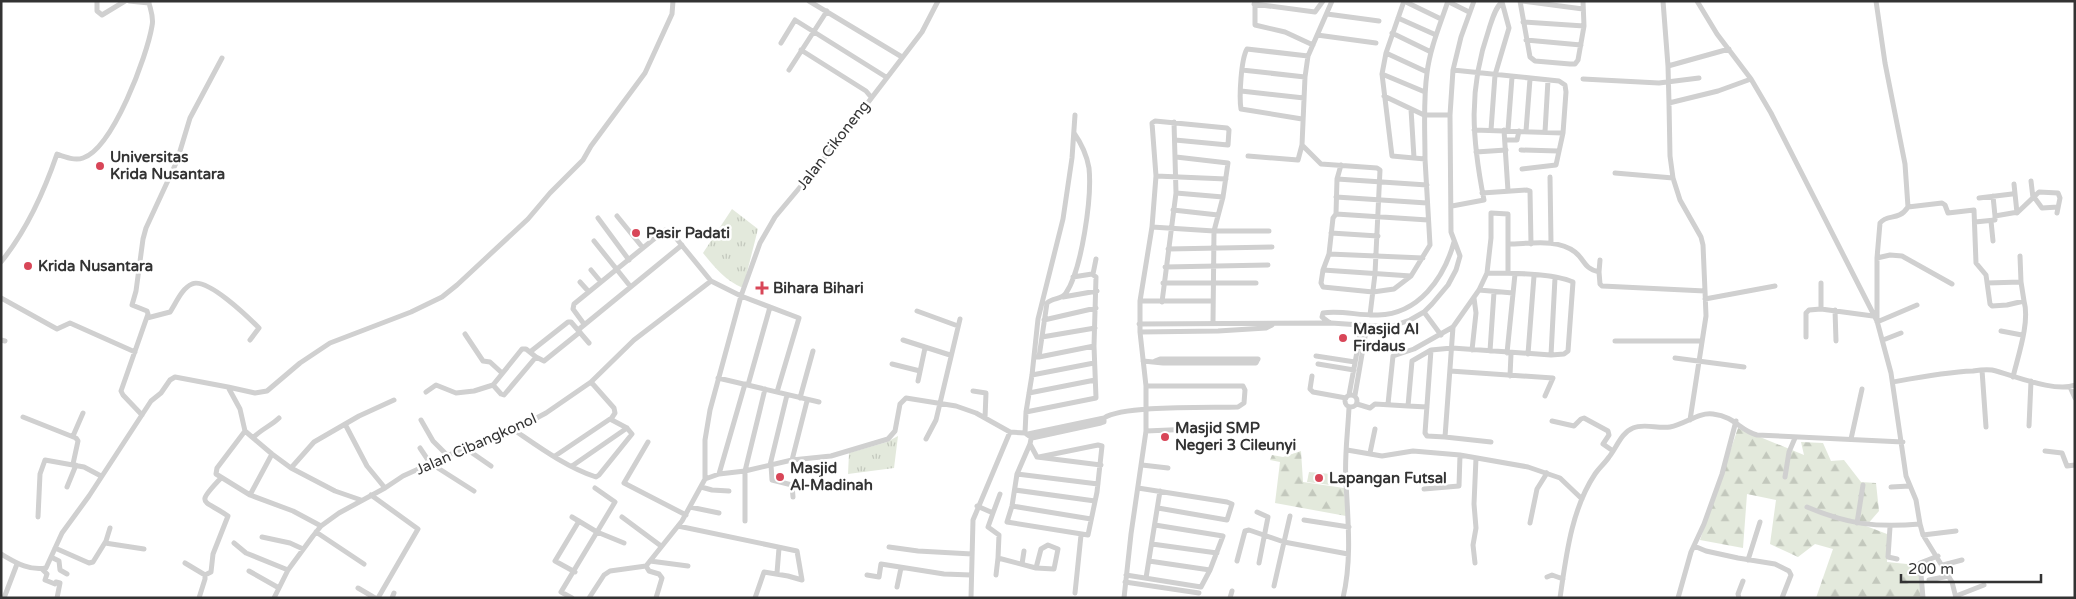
<svg xmlns="http://www.w3.org/2000/svg" width="2076" height="599" viewBox="0 0 2076 599" font-family="'Varela Round',sans-serif">
<style>
.grass{fill:url(#grass-tufts)}
.forest{fill:url(#forest-firs)}
.green{fill:#e3e9dc}
.lines{fill:none;stroke-linecap:round;stroke-linejoin:round}
.minor{stroke:#d0d0d0;stroke-width:5}
.poi-dot{fill:#d84658;stroke:#fff;stroke-width:2}
.labels{text-anchor:middle;dominant-baseline:central;stroke-width:5;stroke-linejoin:round;paint-order:stroke}
.street-label{font-size:15px;fill:#333;stroke:#fff}
.poi-label{font-size:15px;font-weight:bold;fill:#333;stroke:#fff;text-anchor:start}
</style>
<defs>
<pattern id="grass-tufts" width="24" height="20" patternUnits="userSpaceOnUse" patternTransform="scale(1.25)"><rect width="24" height="20" fill="#e3e9dc"/><path d="M3 7l-1-3M5 7V3M7 7l1-3M15 17l-1-3M17 17v-4M19 17l1-3" fill="none" stroke="#c3c8bd"/></pattern>
<pattern id="forest-firs" width="22" height="20" patternUnits="userSpaceOnUse" patternTransform="scale(1.25)"><rect width="22" height="20" fill="#e3e9dc"/><path d="M5 1l3.5 6h-7zM16 11l3.5 6h-7z" fill="#c3c8bd"/></pattern>
</defs>
<rect width="100%" height="100%" fill="#fff"/>
<path class="grass" d="M732 209 758 229 743 288C725 280 715 268 703 253Z
M898 436 894 468 848 474 849 453 887 442Z"/>
<path class="forest" d="M1738 428 1804 455 1801 442 1823 443 1831 461 1844 460 1861 482 1876 483 1879 511 1866 526 1887 534V562L1917 565 1923 598H1816L1833 549 1815 544 1798 557 1770 544 1776 500 1747 494 1743 548 1700 540Z
M1301 451 1303 482 1344 488 1346 516 1275 503 1280 462 1270 460 1272 455 1283 457Z"/>
<path class="green" d="M1309 472 1331 474 1330 485 1307 482Z"/>
<g class="lines">
<path class="minor" d="M97 1V11L102 15 125 1
M129 1 149 3V1
M809 1 902 57
M1255 1V25L1285 32 1313 45
M1332 1 1308 56 1305 77 1302 145 1321 164 1377 168 1380 170 1375 274 1370 315
M1404 1 1386 53 1382 74 1392 156 1425 159 1430 245 1411 276
M1404 1 1441 19
M1447 1 1469 12
M1520 1 1530 57 1535 61 1570 64H1575L1578 60 1584 26 1583 1
M1522 1 1583 9
M1663 1 1668 66 1669 103
M1697 1 1717 34 1751 79 1771 113 1877 321 1891 373 1906 476 1916 500 1920 524 1923 535 1952 582 1956 598
M1876 1 1885 63 1905 164 1908 207C1898 222 1888 213 1880 223L1877 258V320
M1254 4 1315 12 1323 1
M1327 14 1379 21
M1398 18 1436 35
M1523 22 1584 26
M1392 33 1431 52
M1317 35 1376 43
M1526 40 1581 45
M781 43 795 20 886 77
M801 50 866 91 871 97
M1386 53 1427 72
M1668 66 1729 49
M789 70 827 11
M1242 70 1305 77
M1453 70 1559 81 1565 85 1566 92 1563 133 1556 165 1522 169
M1382 74 1425 92
M1583 79 1659 83 1699 78
M1241 91 1304 98
M1384 96 1424 115H1450
M1411 109 1414 158
M1302 119 1241 109C1239 97 1241 59 1247 49L1308 56
M1474 130 1563 133
M1504 130 1508 191
M1508 130 1512 77
M1526 131 1530 79
M1545 132 1548 80
M1175 140 1228 145 1229 130 1227 128 1155 121 1152 123 1156 176 1152 227 1140 301V332L1146 386V431L1216 428
M1505 140H1517L1519 131
M1521 150 1558 151
M1476 152 1506 150
M1248 156 1298 160 1302 145
M1176 157 1228 163 1223 197 1214 231 1213 323
M1425 159C1425 130 1423 101 1427 73 1430 48 1440 25 1448 1
M1615 173 1673 178 1670 156 1669 103 1718 91 1751 79
M1156 176 1226 179
M1550 177 1551 243
M1673 178 1680 200 1701 237 1703 245 1705 291
M1337 179 1427 185
M2031 181 2033 198
M2014 184 2017 213
M1176 193 1223 197
M1482 193 1527 190 1530 191 1531 244
M1993 196 1995 216
M1336 197 1427 203
M2034 197 2042 208 2058 207
M1979 198 2012 194
M1452 206 1484 200C1472 139 1468 89 1489 29 1492 20 1495 8 1502 2L1509 28 1495 75 1491 130
M1908 207 1942 203 1945 205 1948 213 1974 210 1976 263 1986 275 1990 304 1992 306 2007 305 2024 301C2030 322 2018 356 2013 377
M1173 210 1218 215
M1336 214 1428 220
M617 216 643 248
M598 218 629 260
M1991 221 1993 241
M1975 222 1995 220V216L2018 212 2039 192 2058 193 2060 198 2057 213
M1152 227 1214 231H1269
M1331 233 1378 236
M594 241 630 286
M1168 249 1272 247
M1329 254 1423 258
M1877 258 1890 255 1902 256 1952 284
M1 262C27 230 44 192 57 154 65 157 75 161 83 158 113 148 147 56 152 26 154 18 151 11 149 3
M1165 267 1268 265
M591 270 601 282
M1323 270 1411 276 1394 289 1373 292 1323 287 1321 283Z
M1323 270 1329 254 1333 218 1336 214 1337 179 1341 165
M1599 272 1600 260
M1508 273V244C1529 244 1557 238 1575 252 1586 261 1583 268 1599 272L1600 284 1602 286 1705 291 1706 316 1690 420
M1093 274 1096 259
M580 282 589 292
M2021 282 2024 301
M1163 283H1256
M1987 283 2021 282 2020 256
M1479 290 1513 293
M1063 297 1097 291
M1 298 57 329 70 323 135 352
M1705 299 1775 286
M1140 301H1213
M1162 302 1176 193 1174 122
M1821 309V283
M1835 310 1836 341
M917 311 958 326
M1424 312 1441 335
M147 318 170 312C176 303 182 288 192 284 207 277 248 317 259 328L250 340
M1044 320 1096 308
M1877 322 1917 305
M1330 323 1322 317 1323 313C1341 310 1360 316 1378 315 1419 314 1444 278 1454 242
M584 324 573 309 574 304 665 230 671 232 711 281
M1139 324 1331 323 1390 327 1410 320 1424 312 1432 304 1448 285 1456 270 1460 256 1451 232 1450 115 1453 70 1461 37 1474 1
M1453 327 1445 437 1491 442
M578 330 682 245
M2001 331 2022 335
M1140 332 1218 331 1266 328 1272 325
M465 334 483 361 490 362 502 373
M1042 337 1095 328
M1806 337V313L1809 310 1821 309 1873 316
M1 340 5 341
M903 340 950 355
M1883 340 1901 333
M1615 341H1702
M1472 350 1476 313 1474 298
M1490 351 1494 292
M530 352 568 322H571L589 343
M1507 353 1515 274
M1528 354 1534 276
M1551 355 1555 278
M1316 356 1355 362
M1034 357H1039L1047 303C1053 297 1062 300 1066 293 1082 269 1092 197 1089 168 1087 156 1081 143 1074 133
M1039 357 1094 346
M1675 358 1744 367
M1143 361 1163 363H1256L1258 359
M1155 361 1160 359H1258
M892 364 920 371
M1318 364 1354 370
M1982 370 1986 427
M1450 371 1553 378 1545 396
M1032 375 1094 363
M1312 376 1310 389 1313 392 1346 398
M1510 376 1511 354
M718 378 819 402
M918 381 925 348
M591 382 614 408 615 413 611 419
M1893 382C1920 377 1946 372 1973 371 1979 370 1986 369 1992 370 2013 375 2055 393 2075 385
M493 385 501 394 504 395 536 357
M748 385 770 307
M228 387 255 393 267 391 300 363 330 343 411 312 442 297 457 285 528 219 550 193 583 160 591 146 645 73 672 14 673 1
M2070 387 2075 398
M973 391 986 393 985 418
M426 392 436 385 456 393 474 391 493 385 522 349H526L536 357 544 361 580 332
M1029 393 1095 380
M1345 401a6 6 0 1 1 12 0a6 6 0 1 1-12 0Z
M1349 395 1362 325
M1355 395 1367 325
M800 398 813 351
M1357 404 1370 408 1375 404 1408 406
M1388 404 1393 356 1414 349 1453 327 1479 290 1487 273
M1427 407 1408 406 1412 361 1431 350
M1026 412 1096 398 1094 346 1096 277 1092 274 1073 277
M142 415 123 395 121 391 148 314 147 311 132 305 136 291 143 239 146 228 177 161 190 118 222 58
M23 417 76 438 78 441 73 464
M421 420 433 441 447 455
M1552 421 1574 426 1581 419 1584 418 1608 431 1609 435 1603 444 1613 451
M345 424 367 466 385 488
M2029 426 2031 381
M514 430C539 447 566 467 596 477L599 475 632 434 627 428 610 419 555 456
M245 431 217 468 216 474 250 495 293 511 321 526
M1025 433 1026 412 1032 375 1038 319 1063 219 1072 158 1075 115
M1028 434 1104 418C1124 405 1209 408 1238 407L1244 403 1245 390 1243 386H1146
M1032 434 1030 444 1017 474 1012 506 1007 522 1088 535 1097 492 1102 446 1098 445 1039 457
M73 436 83 413
M1445 437 1427 436 1425 433 1431 350 1452 348 1551 355 1564 354 1568 351 1573 282C1554 273 1509 273 1487 273L1491 238V213L1508 214V244
M253 438C261 429 271 426 279 418
M926 439 936 420 960 319
M1851 439 1862 389
M648 442 624 483 686 515
M1030 444 1037 457 1101 465
M420 448 430 463 474 491
M465 448 491 466
M1347 450 1382 456 1413 451 1460 455 1528 467 1560 478 1582 499
M2045 451 2062 453 2067 466 2075 465
M1370 453 1375 429
M792 460 807 401
M770 465 787 395
M771 465 772 480 792 485 793 497
M1142 465 1168 468
M572 466 627 428
M291 468 314 442 359 416 394 400
M719 474 745 384
M1017 474 1098 484
M1785 477 1789 452 1795 438
M705 479 719 474 745 471 792 460 831 456 888 439 895 431 900 404 906 398 956 406 976 413 1010 432 1025 433 1032 438 1101 423 1104 422V418
M67 487 76 465
M701 487 712 490 729 491
M1891 487 1910 486
M1138 488 1227 502 1232 504 1227 520 1158 508
M1424 489 1459 486 1460 455
M1015 490 1095 501
M250 495 272 454
M371 495 418 529 378 598
M977 506 993 513 988 527 999 535 998 558 1036 568 1041 549 1048 545 1058 549 1054 569 1036 568
M1012 506 1091 519
M690 507 719 513
M1807 507C1847 524 1876 528 1920 524
M1257 512 1268 517 1259 563
M993 513 1000 494
M38 517 40 474 45 460 84 467 101 476
M572 517 597 532 624 543
M622 517 661 546
M1304 520 1349 527
M745 521V471L765 389
M1530 523 1537 489 1547 473
M1857 523 1863 485
M678 526 797 551 802 580 788 576 764 572 755 598
M1890 527 1888 557 1897 559
M316 532 364 564
M1923 535 1956 531
M262 537 290 543 303 549
M105 543 144 549
M234 543 246 553 288 570
M1152 544 1217 553
M1694 546 1706 551 1738 558 1775 564 1789 571 1791 575 1782 598
M889 547 918 551 972 554
M55 548 89 563 93 562 106 541 110 528
M1 554C15 562 28 571 46 568L62 533 89 496 151 401 161 393 170 380 175 377 228 387 240 409 245 431 272 454 291 468 335 491 361 500
M51 557 59 561 60 570 67 574
M1748 560 1760 522
M650 561 688 566
M1149 561 1210 570 1223 536 1155 525
M1237 561 1245 531 1249 530 1284 542 1290 516
M185 563 205 575V579L199 598
M1475 563 1473 545 1476 528 1474 504 1476 458
M1022 564 1024 551
M1943 565 1962 560
M42 569 47 574 45 580 55 584 56 582 60 583 57 598
M249 571 279 588
M575 572 555 561 579 521
M777 573 779 548
M205 575 211 572 213 554 228 516C204 499 194 506 221 478
M867 575 879 577 881 564 944 574 971 575
M996 575 998 558
M1126 575 1201 587 1210 570
M1547 577 1552 575 1563 579
M1146 578 1160 491
M1929 580 1949 576
M1125 582 1199 593
M1274 586 1284 542 1348 554
M897 587 901 568
M358 588 375 598
M1075 593 1081 535
M1956 596 1984 585
M4 598 17 564
M274 598 288 570 313 536 321 526 339 513 385 488 403 476 480 441 514 430 546 413 591 382 634 340 711 281 741 296 799 318 777 392
M392 598 394 593
M572 598 561 592 615 502 595 488
M589 598 604 575 610 571 646 566
M656 598 662 578 659 574 649 571 646 566 682 521 705 479V440L710 410 741 296 760 243 775 217 837 143 922 32 938 1
M971 598 973 520 1010 432
M1124 598 1131 534 1146 431
M1230 598 1232 591
M1343 598C1352 560 1348 521 1346 483 1344 458 1348 432 1349 407
M1560 598C1566 557 1571 510 1595 474 1599 468 1605 463 1609 457 1617 447 1621 433 1633 428 1644 423 1658 429 1670 427 1686 424 1698 412 1713 414 1736 417 1739 430 1757 435L1903 442
M1678 598 1691 552 1704 524 1722 474 1736 421
M1739 598 1738 594 1743 581
M1923 598 1920 563 1938 556"/>
</g>
<g class="poi-dot">
<circle cx="100" cy="166" r="5"/>
<circle cx="636" cy="233" r="5"/>
<circle cx="28" cy="266" r="5"/>
<path d="M759.5 280.5h5v5h5v5h-5v5h-5v-5h-5v-5h5z"/>
<circle cx="1343" cy="338" r="5"/>
<circle cx="1165" cy="437" r="5"/>
<circle cx="780" cy="477" r="5"/>
<circle cx="1319" cy="478" r="5"/>
</g>
<g class="labels">
<g class="street-label">
<text transform="translate(833 145) rotate(-52)">Jalan Cikoneng</text>
<text transform="translate(476 444) rotate(-24)">Jalan Cibangkonol</text>
</g>
<g class="poi-label">
<text x="110" y="157">Universitas<tspan x="110" dy="17">Krida Nusantara</tspan></text>
<text x="646" y="233">Pasir Padati</text>
<text x="38" y="266">Krida Nusantara</text>
<text x="773" y="288">Bihara Bihari</text>
<text x="1353" y="329">Masjid Al<tspan x="1353" dy="17">Firdaus</tspan></text>
<text x="1175" y="428">Masjid SMP<tspan x="1175" dy="17">Negeri 3 Cileunyi</tspan></text>
<text x="790" y="468">Masjid<tspan x="790" dy="17">Al-Madinah</tspan></text>
<text x="1329" y="478">Lapangan Futsal</text>
</g>
</g>
<rect width="2076" height="599" fill="none" stroke="#333333" stroke-width="5"/>
<path d="M1901 574v8h140v-8" fill="none" stroke="#333333" stroke-width="2.5"/>
<text x="1908" y="574" font-size="15" fill="#333333" stroke="#ffffff" stroke-width="4" paint-order="stroke">200 m</text>
</svg>
